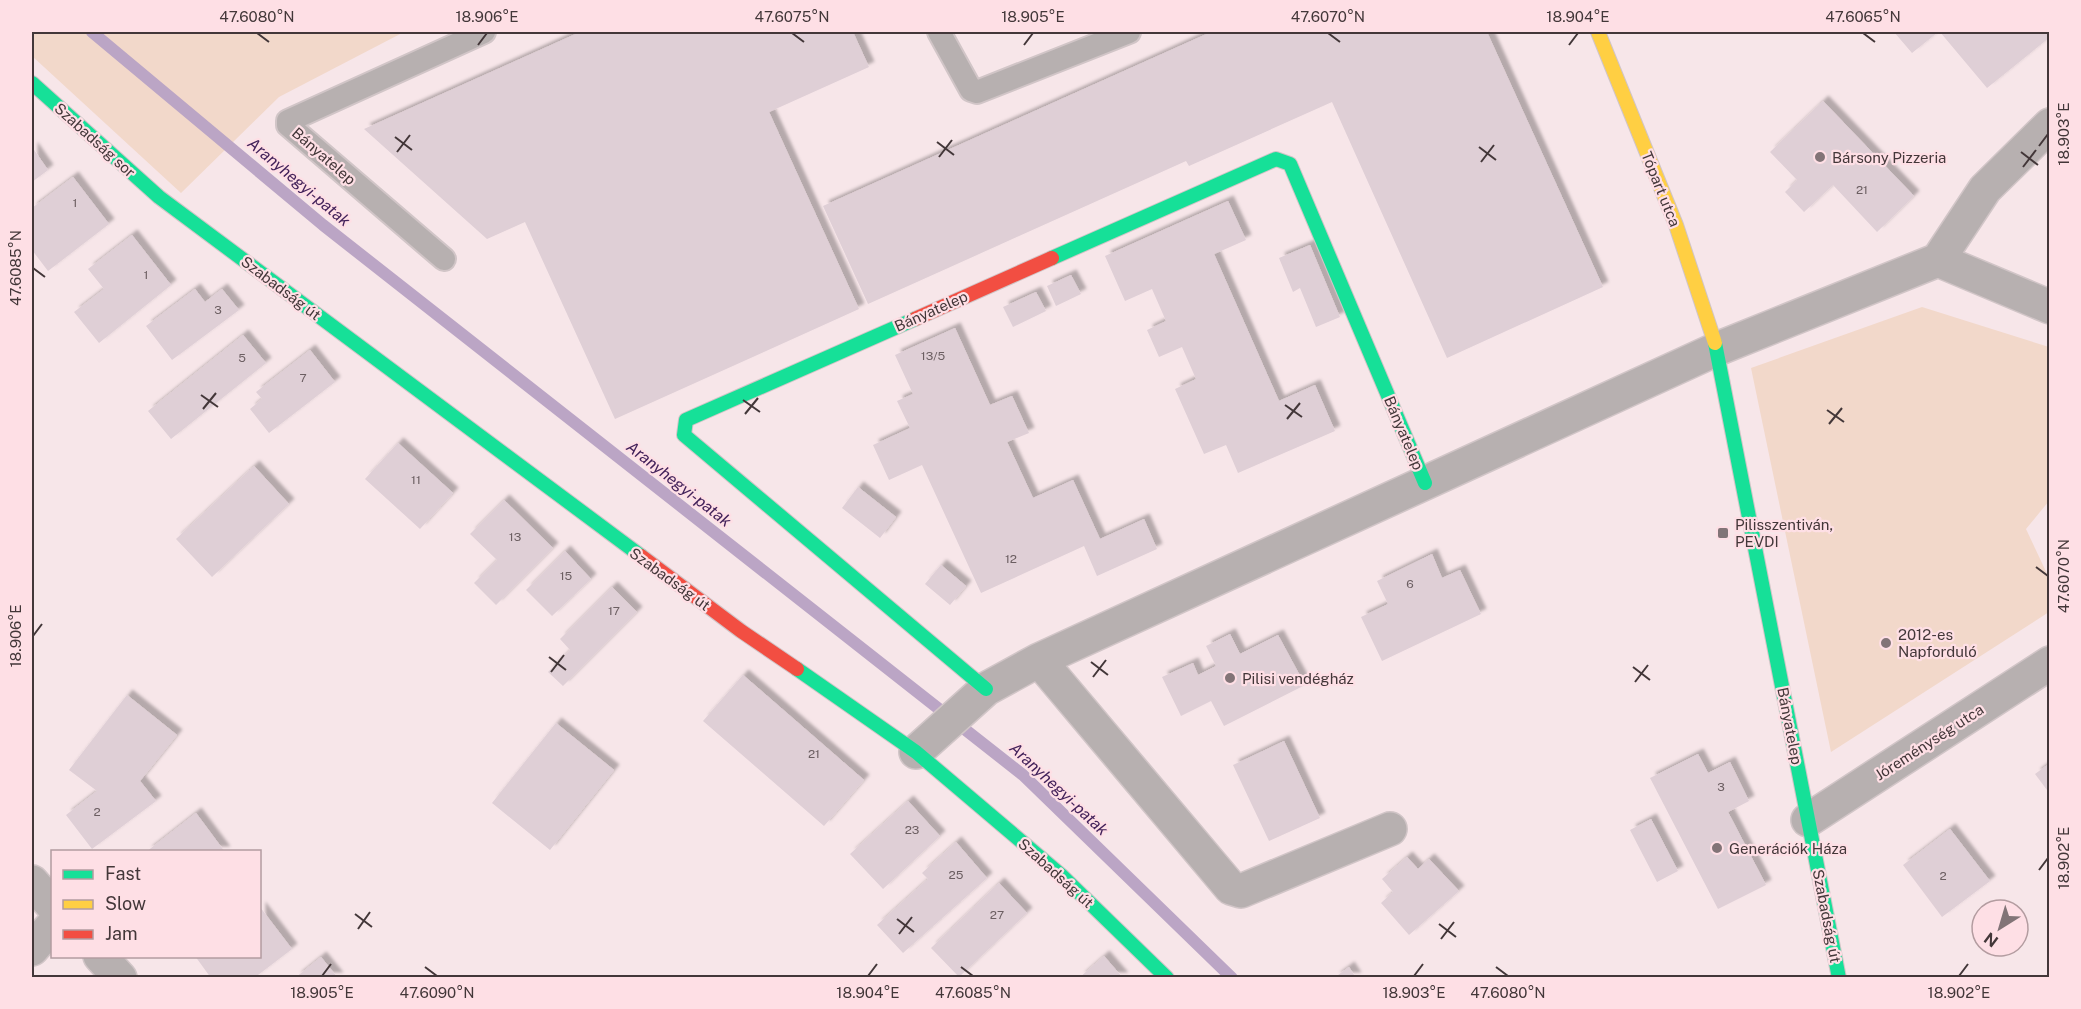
<svg xmlns="http://www.w3.org/2000/svg" width="2081" height="1009" viewBox="0 0 2081 1009" font-family="'Public Sans',sans-serif">
<style>
.green{fill:#f2d8ca}
.lines{fill:none;stroke-linecap:round;stroke-linejoin:round}
.stream{stroke:#bba5c5;stroke-width:12}
.building{fill:#dfcfd6;filter:url(#shadow)}
.lane-casing{stroke:#d1c5c7;stroke-width:26}
.street-casing{stroke:#d1c5c7;stroke-width:36}
.fast-casing{stroke:#d1c5c7;stroke-width:16}
.slow-casing{stroke:#d1c5c7;stroke-width:16}
.jam-casing{stroke:#d1c5c7;stroke-width:16}
.lane{stroke:#b7b0b0;stroke-width:22}
.street{stroke:#b7b0b0;stroke-width:33}
.fast{stroke:#16e098;stroke-width:14}
.slow{stroke:#ffcf43;stroke-width:14}
.jam{stroke:#f24e42;stroke-width:14}
.ticks{fill:none;stroke:#433739;stroke-width:2}
.poi-dot{fill:#827477;stroke:#fedfe5;stroke-width:2}
.labels{text-anchor:middle;dominant-baseline:central;stroke-width:4.5;stroke-linejoin:round;paint-order:stroke}
.number-label{font-size:12px;fill:#6b5e61}
.street-label{font-size:15px;fill:#433739;stroke:#fedfe5}
.poi-label{font-size:15px;fill:#433739;stroke:#fedfe5;text-anchor:start}
.water-label{font-size:16px;font-style:italic;fill:#43225a;stroke:#fedfe5}
.neatline{fill:none;stroke:#433739;stroke-width:2}
.ticks-label{font-size:15px;text-anchor:middle;fill:#433739}
</style>
<defs>
<filter id="shadow"><feDropShadow dx="5.5" dy="-5.5" stdDeviation="1.5" flood-color="#0004"/></filter>
</defs>
<rect width="100%" height="100%" fill="#f7e6e9"/>
<path class="green" d="M32 32H404L279 97 181 193 32 56Z
M1922 307 2049 347V501L2026 529 2049 578V612L1831 752 1751 368Z"/>
<g class="lines">
<path class="stream" d="M92 32 323 225 1023 775 1232 978"/>
</g>
<path class="building" d="M580 32H853L869 67 769 112 859 309 615 419 525 222 487 239 364 129Z
M1211 32H1487L1603 287 1447 358 1332 102 1189 166 1186 161 868 304 823 206Z
M1894 32H1938L1912 53Z
M1940 32H2050V37L1987 88Z
M1823 101 1914 196 1877 232 1833 185 1804 212 1785 192 1797 180 1770 152Z
M32 147 48 170 32 182Z
M73 177 109 224 48 271 32 250V208Z
M1228 201 1246 240 1214 254 1279 401 1315 385 1335 431 1238 473 1226 445 1204 454 1175 389 1196 379 1182 347 1159 357 1147 330 1166 321 1152 289 1125 301 1105 256Z
M132 235 171 285 99 343 74 312 104 289 88 269Z
M1310 245 1340 317 1316 327 1300 288 1293 292 1279 258Z
M1071 275 1081 294 1056 306 1047 286Z
M195 289 205 302 222 289 239 310 172 360 146 326Z
M1036 292 1046 311 1013 327 1003 307Z
M955 328 990 405 1012 396 1029 433 1007 442 1033 498 1073 480 1100 539 1144 519 1157 549 1097 576 1084 546 981 593 922 465 889 480 873 445 910 428 897 401 913 394 895 355Z
M243 335 266 363 171 439 148 411Z
M310 350 335 382 269 433 250 409 262 399 256 392Z
M398 443 453 493 420 529 365 479Z
M254 466 289 504 212 577 176 539Z
M858 487 896 517 880 538 842 508Z
M504 500 553 548 496 605 474 583 497 560 470 534Z
M565 551 591 579 552 616 526 590Z
M1432 554 1442 578 1460 570 1481 614 1382 661 1361 617 1388 604 1377 581Z
M941 565 966 586 950 605 925 584Z
M612 587 637 612 563 686 548 672 570 650 560 639Z
M1230 634 1240 654 1278 635 1305 685 1224 726 1211 701 1181 716 1162 677 1193 663 1198 675 1216 666 1206 646Z
M743 675 864 780 824 826 703 721Z
M127 695 177 735 140 781 156 801 92 849 66 815 97 791 69 770Z
M556 723 614 770 550 850 492 803Z
M1284 741 1320 818 1269 841 1233 765Z
M1698 754 1708 773 1730 762 1749 801 1728 812 1766 885 1718 909 1650 778Z
M2050 763V794L2035 774Z
M908 801 940 836 883 889 850 854Z
M196 813 225 852H146Z
M1651 819 1678 871 1657 882 1630 830Z
M1950 829 1990 881 1942 917 1903 865Z
M956 842 987 878 903 953 877 925 928 879 922 873Z
M1407 857 1418 869 1429 859 1459 891 1409 935 1381 903 1393 892 1382 879Z
M999 883 1027 913 959 977 931 948Z
M260 907 292 949 254 978H211L195 956H260Z
M1104 956 1123 978H1079Z
M321 957 338 978H295Z
M1349 967 1356 978H1334Z"/>
<g class="lines">
<g class="lane-casing">
<path id="lane" d="M939 32 971 90 977 92 1129 32
M444 259 288 125V121L484 32"/>
</g>
<g class="street-casing">
<path id="street" d="M1938 260 1985 189 2050 125
M1938 260 2050 307
M1039 660 1231 888 1241 891 1390 829
M916 752 986 689 1039 660 1717 349 1938 260
M1808 820 2050 663
M32 882 52 905
M32 949 52 926
M100 956 120 978"/>
</g>
<g class="fast-casing">
<path id="fast" d="M32 83 159 197 641 556
M1052 258 1276 159 1290 164 1425 483
M915 319 686 420 684 435 986 689
M1715 343 1839 978
M797 669 916 752 1061 875 1167 978"/>
</g>
<g class="slow-casing">
<path id="slow" d="M1598 32 1676 225 1715 343"/>
</g>
<g class="jam-casing">
<path id="jam" d="M915 319 1052 258
M641 556 741 631 797 669"/>
</g>
<use href="#lane" class="lane"/>
<use href="#street" class="street"/>
<use href="#fast" class="fast"/>
<use href="#slow" class="slow"/>
<use href="#jam" class="jam"/>
</g>
<path class="ticks" d="M257 33 269 42M792 33 804 42M1328 33 1340 42M1863 33 1875 42M478 45 487 33M1024 45 1033 33M1569 45 1578 33M395 137 412 150M937 142 954 155M2039 146 2048 134M1479 147 1496 160M397 152 410 135M2021 152 2038 165M939 157 952 140M1481 162 1494 145M2023 167 2036 150M33 268 45 277M201 395 218 407M743 400 760 412M1285 405 1302 417M203 409 216 393M1827 410 1844 422M745 414 758 398M1287 419 1300 403M1829 424 1842 408M2036 567 2048 576M33 636 42 624M549 657 566 670M1091 662 1108 675M1633 667 1650 680M551 672 564 655M1093 677 1106 660M1635 682 1648 665M2039 870 2048 858M355 914 372 927M897 919 914 932M1439 924 1456 937M358 929 370 912M899 934 912 917M1441 939 1454 922M425 967 437 976M961 967 973 976M1496 967 1508 976M322 976 331 964M868 976 877 964M1414 976 1423 964M1959 976 1968 964"/>
<g class="poi-dot">
<circle cx="1820" cy="157" r="6"/>
<rect x="1717" y="527" width="12" height="12" rx="3"/>
<circle cx="1886" cy="643" r="6"/>
<circle cx="1230" cy="678" r="6"/>
<circle cx="1717" cy="848" r="6"/>
</g>
<g class="labels">
<g class="number-label">
<text x="1862" y="190">21</text>
<text x="75" y="203">1</text>
<text x="146" y="275">1</text>
<text x="218" y="310">3</text>
<text x="933" y="356">13/5</text>
<text x="242" y="358">5</text>
<text x="303" y="378">7</text>
<text x="416" y="480">11</text>
<text x="515" y="537">13</text>
<text x="1011" y="559">12</text>
<text x="566" y="576">15</text>
<text x="1410" y="584">6</text>
<text x="614" y="611">17</text>
<text x="814" y="754">21</text>
<text x="1721" y="787">3</text>
<text x="97" y="812">2</text>
<text x="912" y="830">23</text>
<text x="956" y="875">25</text>
<text x="1943" y="876">2</text>
<text x="997" y="915">27</text>
</g>
<g class="street-label">
<text transform="translate(95 140) rotate(42)">Szabadság sor</text>
<text transform="translate(324 156) rotate(41)">Bányatelep</text>
<text transform="translate(1661 189) rotate(68)">Tópart utca</text>
<text transform="translate(281 288) rotate(37)">Szabadság út</text>
<text transform="translate(931 311) rotate(-24)">Bányatelep</text>
<text transform="translate(1404 433) rotate(67)">Bányatelep</text>
<text transform="translate(670 579) rotate(36)">Szabadság út</text>
<text transform="translate(1790 726) rotate(79)">Bányatelep</text>
<text transform="translate(1929 742) rotate(-33)">Jóreménység utca</text>
<text transform="translate(1056 873) rotate(42)">Szabadság út</text>
<text transform="translate(1827 916) rotate(79)">Szabadság út</text>
</g>
<g class="poi-label">
<text x="1832" y="157">Bársony Pizzeria</text>
<text x="1735" y="524">Pilisszentiván,<tspan x="1735" dy="17">PEVDI</tspan></text>
<text x="1898" y="634">2012-es<tspan x="1898" dy="17">Napforduló</tspan></text>
<text x="1242" y="678">Pilisi vendégház</text>
<text x="1729" y="848">Generációk Háza</text>
</g>
<g class="water-label">
<text transform="translate(299 182) rotate(40)">Aranyhegyi-patak</text>
<text transform="translate(679 484) rotate(38)">Aranyhegyi-patak</text>
<text transform="translate(1059 789) rotate(43)">Aranyhegyi-patak</text>
</g>
</g>
<rect width="2081" height="1009" fill="none" stroke="#fedfe5" stroke-width="66"/>
<rect x="51" y="850" width="210" height="108" fill="#fedfe5" stroke="#b39ca0" stroke-width="1.5"/>
<rect x="63" y="870" width="30" height="9" fill="#16e098" stroke="#b39ca0" stroke-width="1.5"/>
<text x="105" y="880" font-size="18" fill="#433739">Fast</text>
<rect x="63" y="900" width="30" height="9" fill="#ffcf43" stroke="#b39ca0" stroke-width="1.5"/>
<text x="105" y="910" font-size="18" fill="#433739">Slow</text>
<rect x="63" y="930" width="30" height="9" fill="#f24e42" stroke="#b39ca0" stroke-width="1.5"/>
<text x="105" y="940" font-size="18" fill="#433739">Jam</text>
<g transform="translate(2000 928) rotate(217)"><circle r="28" fill="#fedfe5" stroke="#b39ca0" stroke-width="1.5"/>
<path d="M0-4.5L10 22L0 15L-10 22Z" fill="#827477"/>
<text y="-9" font-size="16" font-weight="bold" text-anchor="middle" fill="#433739">N</text>
</g>
<rect x="33" y="33" width="2015" height="943" class="neatline"/>
<g class="ticks-label">
<text x="257" y="22">47.6080°N</text>
<text x="487" y="22">18.906°E</text>
<text x="792" y="22">47.6075°N</text>
<text x="1033" y="22">18.905°E</text>
<text x="1328" y="22">47.6070°N</text>
<text x="1578" y="22">18.904°E</text>
<text x="1863" y="22">47.6065°N</text>
<text transform="translate(2064 134) rotate(-90)" y="5">18.903°E</text>
<text transform="translate(16 268) rotate(-90)" y="5">47.6085°N</text>
<text transform="translate(2064 576) rotate(-90)" y="5">47.6070°N</text>
<text transform="translate(16 636) rotate(-90)" y="5">18.906°E</text>
<text transform="translate(2064 858) rotate(-90)" y="5">18.902°E</text>
<text x="322" y="998">18.905°E</text>
<text x="437" y="998">47.6090°N</text>
<text x="868" y="998">18.904°E</text>
<text x="973" y="998">47.6085°N</text>
<text x="1414" y="998">18.903°E</text>
<text x="1508" y="998">47.6080°N</text>
<text x="1959" y="998">18.902°E</text>
</g>
</svg>
